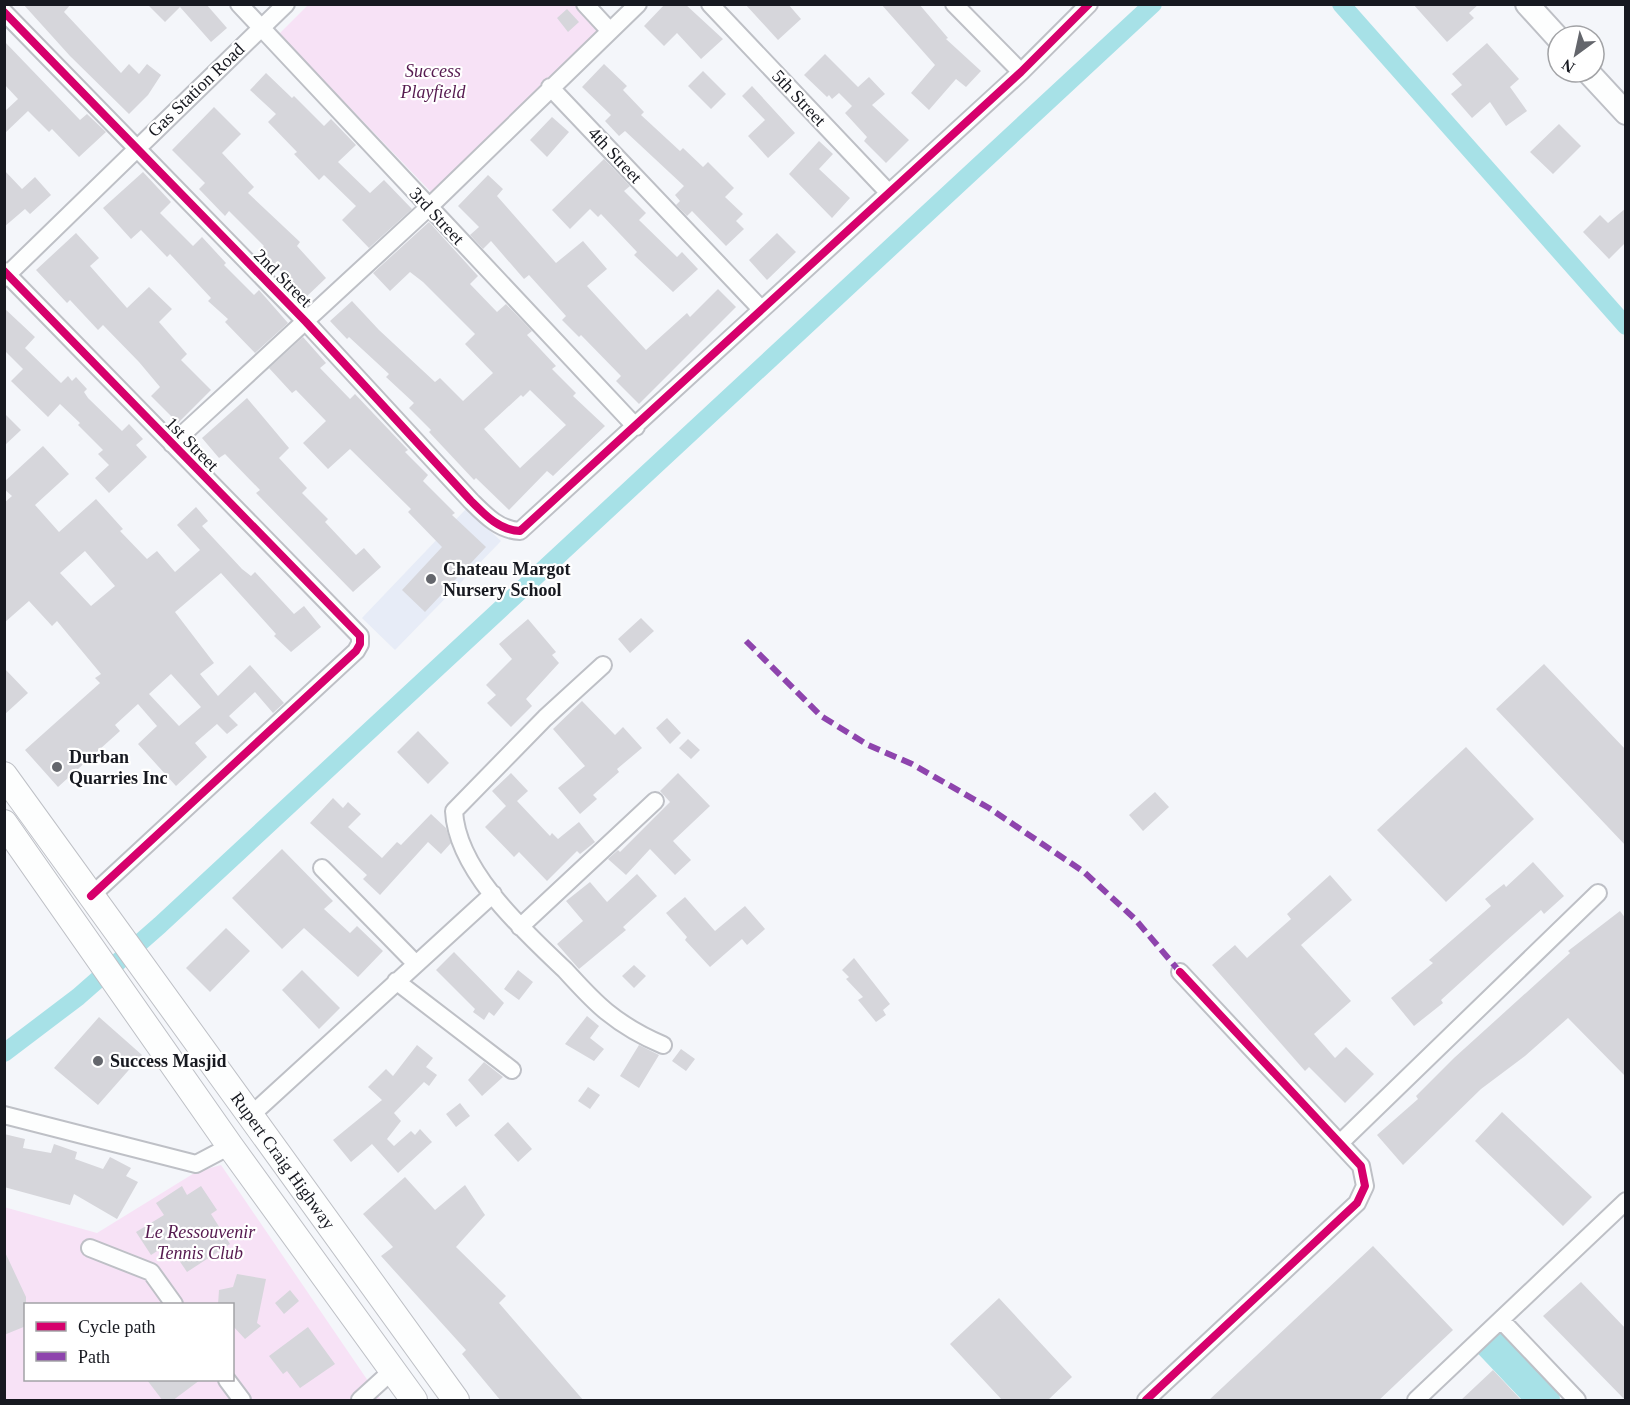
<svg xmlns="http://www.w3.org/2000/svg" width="1630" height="1405" viewBox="0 0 1630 1405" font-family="'Times New Roman',serif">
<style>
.built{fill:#e7ecf7}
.green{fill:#f7e2f6;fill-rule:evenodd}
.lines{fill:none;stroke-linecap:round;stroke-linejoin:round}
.canal{stroke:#a7e1e7;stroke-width:18}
.river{stroke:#a7e1e7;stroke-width:32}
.building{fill:#d6d6db;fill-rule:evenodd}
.street-casing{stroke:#bec0c6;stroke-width:20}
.secondary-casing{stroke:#bec0c6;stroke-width:26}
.primary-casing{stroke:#bec0c6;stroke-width:28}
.street{stroke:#fdfefe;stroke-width:16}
.secondary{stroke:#fdfefe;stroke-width:22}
.primary{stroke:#fdfefe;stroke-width:26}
.quiet{stroke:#8e44ad;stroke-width:6;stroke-dasharray:12 6;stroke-linecap:butt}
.cycleway-casing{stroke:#fff;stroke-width:11}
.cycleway{stroke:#d6006c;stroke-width:8}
.poi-dot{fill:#64666c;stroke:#fff;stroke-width:2}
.labels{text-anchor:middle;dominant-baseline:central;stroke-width:4.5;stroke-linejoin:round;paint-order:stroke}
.park-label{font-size:18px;font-style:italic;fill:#561b50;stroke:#fff}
.street-label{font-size:18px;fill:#171920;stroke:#fff}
.poi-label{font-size:18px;font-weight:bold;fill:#171920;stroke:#fff;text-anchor:start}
</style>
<rect width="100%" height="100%" fill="#f4f6fa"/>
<path class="built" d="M466 509 501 541 395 650 362 618Z"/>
<path class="green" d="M309 4 575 5 599 29 431 192 279 34Z
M221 1165 381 1400H5L4 1207 97 1233 196 1172ZM26 1304H232V1380H26Z"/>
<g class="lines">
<path class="canal" d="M1341 4 1626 326
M4 1053 78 997 160 925 1153 4"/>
<path class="river" d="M1489 1342 1544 1400"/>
</g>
<path class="building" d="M23 4H71L64 12 121 73 129 64 139 74 147 64 161 75 148 95 129 114 70 56Z
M147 4H206L227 28 211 42 180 7 165 22Z
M665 4H685L723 39 701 59 677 33 664 46 644 26Z
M745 4H788L801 19 778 40Z
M881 4H919L948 38 946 39 981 71 966 87 956 79 929 110 911 93 935 65Z
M1413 4H1479L1469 13 1474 18 1447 42Z
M567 9 579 22 568 32 557 18Z
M4 41 80 120 87 114 106 132 79 157 52 129 49 132 28 111 4 134V112L18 99 4 84Z
M1487 43 1519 79 1510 87 1527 111 1506 126 1490 102 1472 118 1451 94 1462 85 1452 74Z
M825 54 858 87 869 77 885 94 872 105 909 140 886 163 864 141 867 137 845 113 852 106 839 93 832 99 829 95 827 97 804 75Z
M604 64 627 86 623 90 644 112 641 115 680 151 683 148 703 167 708 162 734 188 725 197 743 214 736 221 744 229 726 246 692 211 687 216 676 205 680 201 675 195 684 186 625 131 619 136 605 121 611 115 582 87Z
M703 71 726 94 711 109 688 86Z
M266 73 292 98 294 96 324 126 331 119 356 145 338 162 370 193 384 180 412 209 369 248 342 220 356 206 324 175 319 180 294 154 297 152 268 122 276 114 250 90Z
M752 86 795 133 768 158 748 136 765 120 742 96Z
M214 107 241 134 222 153 254 187 248 193 300 242 297 246 326 278 305 298 261 249 264 246 229 211 225 216 199 189 205 183 172 150Z
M552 117 569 132 547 157 530 140Z
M1559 124 1581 146 1553 174 1530 152Z
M819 141 833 154 819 169 850 198 832 218 789 174Z
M604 159 630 186 624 191 646 213 639 220 677 257 682 252 698 269 673 292 634 255 637 252 601 214 598 217 590 209 570 229 552 210Z
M4 170 22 189 35 177 51 195 30 214 25 209 4 227Z
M143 172 171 202 160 213 193 246 202 237 226 263 224 265 254 295 259 290 288 323 255 353 225 322 228 319 208 301 211 298 170 254 167 257 141 230 131 239 103 208Z
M488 175 503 189 497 196 556 263 583 241 607 269 587 286 646 350 687 313 690 317 718 289 736 307 639 404 616 381 621 376 581 335 579 337 562 320 566 316 529 275 524 279 491 241 483 249 470 235 479 227 458 206Z
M1626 208V242L1609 259 1583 232 1600 215 1608 223Z
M429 222 478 276 470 284 497 312 506 304 532 331 527 335 556 366 552 369 576 393 573 396 605 426 553 476 547 471 509 510 476 478 474 480 429 432 431 430 409 408 414 403 386 377 389 374 349 337 347 339 330 321 352 301 379 330 435 382 440 378 463 401 493 373 465 344 475 334 423 282 410 272 390 291 373 273ZM530 390 566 425 520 468 484 429 521 395 523 397Z
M76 233 99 258 90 266 127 308 149 287 172 309 159 322 187 354 181 360 211 390 178 423 151 396 160 387 139 362 103 325 98 330 70 300 67 303 36 270Z
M777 233 796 252 767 280 749 260Z
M4 308 35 337 25 348 61 383 68 376 72 381 76 377 87 389 84 392 88 398 122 431 129 424 143 439 136 445 147 457 109 493 95 478 109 465 98 454 103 450 78 425 80 423 60 404 48 417 11 381 23 369 4 350Z
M303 337 326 363 320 368 350 399 355 394 408 450 405 452 428 475 423 481 455 513 452 515 486 547 425 612 402 590 442 547 408 512 411 509 350 449 328 469 303 443 326 421 296 390 292 393 269 368Z
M247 398 289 448 279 458 307 488 302 493 328 519 325 522 356 555 364 548 381 567 353 592 256 493 260 490 225 454 219 458 202 438Z
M4 413 21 430 4 446Z
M43 446 69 474 35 505 59 532 96 499 123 529 120 531 147 559 157 551 175 572 200 550 177 525 196 507 208 521 202 526 242 569 251 576 255 572 294 614 304 606 321 627 291 652 274 636 276 634 221 573 175 612 214 663 200 674 218 696 250 665 284 703 273 713 255 692 229 716 238 725 227 734 217 724 195 743 207 757 176 786 138 744 157 726 138 704 115 725 120 731 58 787 25 750 100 683 95 678 101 674 57 621 52 626 29 601 4 623V503L12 496 4 489V482ZM85 551 115 586 91 606 60 573ZM171 674 201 707 179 726 149 694Z
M641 618 654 631 630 653 618 639Z
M528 619 556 652 552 655 559 663 526 699 532 706 511 727 487 703 496 695 486 685 512 659 499 644Z
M1544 664 1626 750V846L1496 709Z
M4 668 28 693 4 715Z
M582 701 615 735 623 727 642 748 617 769 619 772 593 795 597 799 580 814 558 788 585 766 553 729Z
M667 718 681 733 670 744 656 728Z
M418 731 449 763 428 784 397 752Z
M688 739 700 750 691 759 679 748Z
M1466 747 1534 819 1446 902 1377 830Z
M511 773 528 791 517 801 550 836 552 833 558 839 579 822 595 842 580 854 577 851 547 881 519 852 514 857 485 827 506 806 492 791Z
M678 773 710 806 673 841 691 860 675 875 650 849 626 875 608 859 618 850 620 852 670 802 660 791Z
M1155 792 1169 807 1143 831 1129 815Z
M333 798 343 808 348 802 361 814 348 827 382 858 397 842 401 845 431 814 446 828 451 843 441 854 428 842 380 895 363 879 367 875 310 823Z
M282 849 333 901 324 909 350 933 357 926 383 951 358 977 304 928 282 949 232 898Z
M1533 862 1564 896 1544 914 1541 910 1506 941 1441 1000 1443 1003 1414 1026 1391 998 1433 963 1429 960 1491 906 1485 899 1504 884 1506 887Z
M637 874 657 896 623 927 626 930 579 969 557 944 583 921 566 901 590 882 607 902Z
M1330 875 1352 900 1301 945 1351 1001 1314 1034 1335 1058 1346 1047 1374 1074 1345 1103 1309 1067 1305 1071 1212 965 1235 945 1247 958 1291 919 1287 914Z
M685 897 715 931 745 906 765 929 747 945 742 939 710 967 685 940 687 937 666 913Z
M1620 911 1626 919V1077L1568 1018 1525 1056 1481 1089 1403 1165 1377 1135 1418 1099 1416 1096 1454 1058 1570 953 1568 951Z
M226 928 250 951 210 992 186 968Z
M454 952 504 1003 494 1016 489 1012 484 1020 473 1012 475 1009 436 970Z
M854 958 890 1004 883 1010 886 1015 876 1022 858 1000 863 997 846 979 849 977 842 970Z
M634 965 646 976 634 988 622 976Z
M302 970 340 1008 319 1029 282 990Z
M518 970 533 982 519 1000 504 989Z
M587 1016 599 1026 590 1038 604 1049 594 1061 565 1044Z
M99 1017 142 1055 98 1105 54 1068Z
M417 1045 433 1058 426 1067 437 1075 429 1086 424 1082 394 1113 401 1121 387 1139 394 1146 411 1131 415 1135 420 1129 432 1142 398 1173 372 1144 351 1162 333 1140 382 1100 368 1087 386 1069 393 1076Z
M639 1045 659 1055 639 1088 620 1076Z
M681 1049 695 1059 686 1071 672 1061Z
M484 1062 503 1077 482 1096 468 1080Z
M588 1087 600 1095 590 1109 578 1101Z
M460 1103 470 1116 456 1127 446 1114Z
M1502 1112 1592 1197 1563 1226 1475 1141Z
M508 1122 532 1149 518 1162 494 1135Z
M4 1134 25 1139 23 1148 51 1153 54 1144 77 1152 75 1159 103 1169 110 1157 131 1168 126 1176 138 1182 117 1219 74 1194 70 1205 4 1187Z
M405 1177 435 1210 465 1185 485 1215 456 1247 506 1296 499 1303 584 1401H501L462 1354 466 1350 381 1256 393 1247 363 1214Z
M182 1186 187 1195 201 1186 217 1210 211 1214 230 1244 187 1272 168 1244 151 1255 136 1232 164 1215 156 1203Z
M1373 1246 1453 1330 1378 1401H1208Z
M4 1250 26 1297V1326L4 1335Z
M237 1274 266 1279 257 1323 261 1326 245 1339 232 1325V1305H218L219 1290 233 1287Z
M1581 1282 1626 1329V1401L1543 1316Z
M290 1290 299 1301 284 1314 275 1303Z
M999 1298 1072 1377 1047 1401H1003L950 1344Z
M308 1327 335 1364 300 1388 287 1371 283 1374 269 1356Z
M1493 1370 1522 1401H1460Z
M147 1380H200L172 1401H163Z"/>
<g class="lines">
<g class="street-casing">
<path id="street" d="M239 4 636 427
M585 4 610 31
M710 4 888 192
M954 4 1021 72
M4 12 306 322 471 501C485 515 499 530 520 531L1021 72 1089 4
M550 87 761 309
M4 271 360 636V644L356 651 91 896
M4 278 286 4
M172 444 429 207 638 4
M603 665 545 718 454 811C457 871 524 931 565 970 578 984 592 1000 607 1012 623 1025 644 1037 663 1045
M322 868 415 963
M520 927 655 801
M396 981 512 1070
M4 1115 196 1164 230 1146
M250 1116 493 894
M1340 1143 1598 893
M90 1248 151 1272 174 1304
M1501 1320 1577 1400
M227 1380 242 1400
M360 1400 393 1370
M1146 1400 1357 1203 1365 1186 1361 1166 1180 972
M1416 1400 1626 1201"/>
</g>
<g class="secondary-casing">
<path id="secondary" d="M1527 4 1558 38
M1588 72 1626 113"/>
</g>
<g class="primary-casing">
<g id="primary">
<path id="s1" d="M4 775 456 1400"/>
<path d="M4 823 230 1146 414 1400"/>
</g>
</g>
<use href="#street" class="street"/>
<use href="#secondary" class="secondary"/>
<use href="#primary" class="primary"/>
<path class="quiet" d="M746 641 821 716 868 745 912 764 989 808 1084 872 1135 919 1180 972"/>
<g class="cycleway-casing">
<path id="cycleway" d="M4 12 306 322 471 501C485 515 499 530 520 531L1021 72 1089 4
M4 271 360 636V644L356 651 91 896
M1146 1400 1357 1203 1365 1186 1361 1166 1180 972"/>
</g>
<use href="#cycleway" class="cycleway"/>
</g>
<g class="poi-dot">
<circle cx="431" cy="579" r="6"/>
<circle cx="57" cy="767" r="6"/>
<circle cx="98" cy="1061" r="6"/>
</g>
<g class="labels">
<g class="park-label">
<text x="433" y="71">Success<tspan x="433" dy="21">Playfield</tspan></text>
<text x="200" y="1232">Le Ressouvenir<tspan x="200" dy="21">Tennis Club</tspan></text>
</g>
<g class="street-label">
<text transform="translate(196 90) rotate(-44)">Gas Station Road</text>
<text transform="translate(799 98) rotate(47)">5th Street</text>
<text transform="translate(615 155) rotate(47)">4th Street</text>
<text transform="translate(437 216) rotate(47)">3rd Street</text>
<text transform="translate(283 278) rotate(45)">2nd Street</text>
<text transform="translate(192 444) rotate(46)">1st Street</text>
<text stroke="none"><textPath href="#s1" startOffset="476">Rupert Craig Highway</textPath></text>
</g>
<g class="poi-label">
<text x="443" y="569">Chateau Margot<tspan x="443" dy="21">Nursery School</tspan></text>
<text x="69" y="757">Durban<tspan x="69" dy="21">Quarries Inc</tspan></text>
<text x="110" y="1061">Success Masjid</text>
</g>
</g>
<rect width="1630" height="1405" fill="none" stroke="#171920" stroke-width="12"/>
<rect x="24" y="1303" width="210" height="78" fill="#ffffff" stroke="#a2a3a6" stroke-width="1.5"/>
<rect x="36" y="1322" width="30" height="9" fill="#d6006c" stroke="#a2a3a6" stroke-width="1.5"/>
<text x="78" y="1333" font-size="18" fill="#171920">Cycle path</text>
<rect x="36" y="1352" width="30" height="9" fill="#8e44ad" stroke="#a2a3a6" stroke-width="1.5"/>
<text x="78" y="1363" font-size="18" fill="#171920">Path</text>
<g transform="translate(1576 54) rotate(213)"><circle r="28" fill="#ffffff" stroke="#a2a3a6" stroke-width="1.5"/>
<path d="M0-4.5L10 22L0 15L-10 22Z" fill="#64666c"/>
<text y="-9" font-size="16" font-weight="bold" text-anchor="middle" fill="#171920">N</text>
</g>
</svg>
